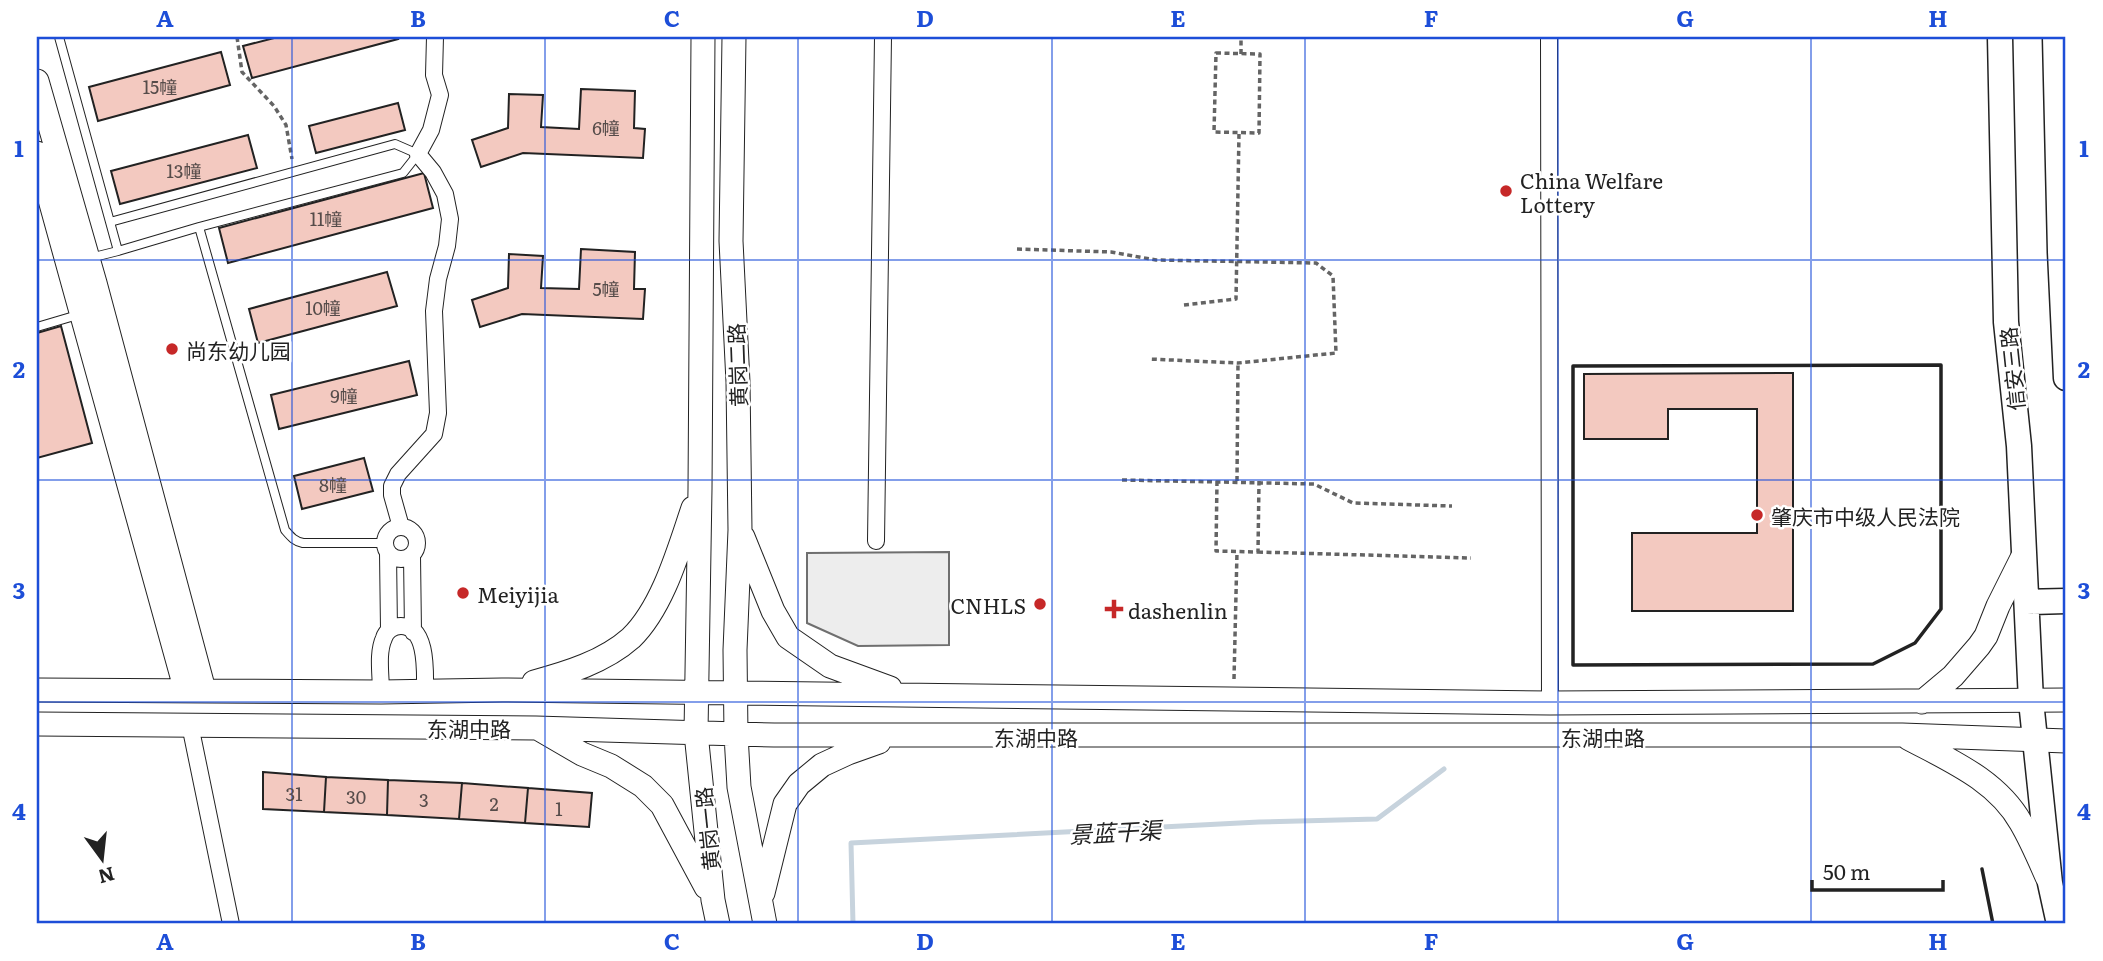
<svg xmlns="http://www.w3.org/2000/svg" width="2103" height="961" viewBox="0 0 2103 961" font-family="Literata,'Noto Sans SC',serif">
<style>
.parking{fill:#ededed;stroke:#6f6f6f;stroke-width:2}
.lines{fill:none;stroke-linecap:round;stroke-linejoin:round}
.stream{stroke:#c7d3dd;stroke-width:5}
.building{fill:#f3c9c0;stroke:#222;stroke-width:2}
.lane-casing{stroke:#222;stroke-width:10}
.street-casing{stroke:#222;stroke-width:18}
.secondary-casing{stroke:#222;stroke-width:25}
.primary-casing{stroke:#222;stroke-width:27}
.path{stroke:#646464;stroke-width:3.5;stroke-dasharray:5 3.5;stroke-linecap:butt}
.lane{stroke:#fff;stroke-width:8}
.street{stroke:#fff;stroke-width:16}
.secondary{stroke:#fff;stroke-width:23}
.primary{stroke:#fff;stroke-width:24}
.wall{stroke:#222;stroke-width:3.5}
.grid{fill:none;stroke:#1d4ed8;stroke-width:2;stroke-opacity:0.55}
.poi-dot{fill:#c62828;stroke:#fff;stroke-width:2.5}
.labels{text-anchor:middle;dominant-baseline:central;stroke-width:5;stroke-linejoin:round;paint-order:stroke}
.number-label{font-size:18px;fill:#564c4a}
.poi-label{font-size:21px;fill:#222;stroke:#fff;text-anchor:start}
.street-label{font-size:21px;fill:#222;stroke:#fff}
.water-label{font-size:23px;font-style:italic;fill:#222;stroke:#fff}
.neatline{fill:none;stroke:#1d4ed8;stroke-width:2.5}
.grid-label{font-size:23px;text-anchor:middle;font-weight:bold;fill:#1d4ed8}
</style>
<rect width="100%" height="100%" fill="#fff"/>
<path class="parking" d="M949 552V645L858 646 807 623V553Z"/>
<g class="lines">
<path class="stream" d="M853 924 851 843 1259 822 1377 819 1444 769"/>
</g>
<path class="building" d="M278 37H397L398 39 252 78 243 46Z
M221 52 230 85 98 121 89 87Z
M581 89 635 91 634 128 645 129 643 158 523 153 481 167 472 140 508 128 509 94 543 95 541 127 579 129Z
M398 103 405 130 316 153 309 126Z
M248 135 257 168 120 204 111 171Z
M424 173 433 208 228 263 219 228Z
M581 249 635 252 634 289H645L643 319 522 314 480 327 472 300 508 288 509 254 543 256 541 288 579 289Z
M387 272 397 306 258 343 249 309Z
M61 326 92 443 37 458V333Z
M409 361 417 395 279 429 271 395Z
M1793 373V611H1632V533H1757V409H1668V439H1584V374Z
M364 458 373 491 302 509 294 476Z
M263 772 326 777 324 812 263 809Z
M326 777 388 780 387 815 324 812Z
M388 780 462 783 459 819 387 815Z
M462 783 528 788 525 823 459 819Z
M528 788 592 793 589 827 525 823Z"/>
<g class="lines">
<g class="lane-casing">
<path id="lane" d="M59 37 110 222
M199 227 403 173 418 154 395 144 110 222 118 251 199 227 285 530C291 537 294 541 303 543H385
M90 258 118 251
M37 327 81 314"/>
</g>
<g class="street-casing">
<path id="street" d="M1549 37 1550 703
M385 543a16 16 0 1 1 32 0a16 16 0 1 1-32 0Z
M401 527 392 495V486L398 474 434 434 438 413 434 311 438 279 447 246 450 219 445 194 433 172 418 154 431 130 440 95 434 75 435 37
M876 541 883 37
M388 553 389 630
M412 556 413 632
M381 692C381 675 377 653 384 638 386 631 393 626 401 626 428 626 425 673 425 691
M190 725 231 924"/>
</g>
<g class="secondary-casing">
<path id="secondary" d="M703 37 700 489 696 733 713 900 718 924
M734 37 731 241 738 382 740 530 735 650 736 735 739 787 765 924
M37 81 95 283 204 690
M37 153 186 691
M743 537 773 611 788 637 830 666 890 688
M534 682C567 673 604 662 631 638 663 607 679 549 693 508
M37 690 381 692 502 690 1550 703 2066 700
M1922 702 1953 676 1979 646 1986 636 1998 606 2024 554
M37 724 536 728 774 735H1902L2066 741
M539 729 582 754 611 766 643 786 662 805 706 887
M1908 738C1949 760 1997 780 2021 823 2031 840 2039 859 2047 877
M763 893 785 804 799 784 822 765 848 753 879 742"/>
</g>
<g class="primary-casing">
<path id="primary" d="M2000 37 2006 322 2019 446 2031 701 2050 883 2059 924
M2055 37 2060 252 2066 378
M2027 602 2066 601"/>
</g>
<path class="path" d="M237 37 242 72 274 106 286 125 292 159
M1216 53 1260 54 1259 133 1214 132Z
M1241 54V37
M1017 249 1111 252 1156 260 1316 263 1333 276 1336 353 1238 363 1149 359
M1184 305 1236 299 1239 133
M1122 480 1314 484 1353 503 1452 506
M1217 481 1216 551 1258 552 1259 481
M1237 481 1238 363
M1258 552 1471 558
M1234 679 1237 552"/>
<use href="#lane" class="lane"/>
<use href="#street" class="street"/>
<use href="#secondary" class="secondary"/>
<use href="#primary" class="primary"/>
<path class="wall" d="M1941 365V609L1915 643 1873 664 1573 665V366Z
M1982 869 1993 924"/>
</g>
<path class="grid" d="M292 37V924M545 37V924M798 37V924M1052 37V924M1305 37V924M1558 37V924M1811 37V924M37 260H2066M37 480H2066M37 702H2066"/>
<g class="poi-dot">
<circle cx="1506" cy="191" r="7"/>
<circle cx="172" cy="349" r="7"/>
<circle cx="1757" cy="515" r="7"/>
<circle cx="463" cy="593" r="7"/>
<circle cx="1040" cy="604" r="7"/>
<path d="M1110.5 598.5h7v7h7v7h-7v7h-7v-7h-7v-7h7z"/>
</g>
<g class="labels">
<g class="number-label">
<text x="160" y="86">15幢</text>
<text x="606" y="127">6幢</text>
<text x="184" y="170">13幢</text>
<text x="326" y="218">11幢</text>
<text x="606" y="288">5幢</text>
<text x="323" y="307">10幢</text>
<text x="344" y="395">9幢</text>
<text x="333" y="484">8幢</text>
<text x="294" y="793">31</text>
<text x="356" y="796">30</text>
<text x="424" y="799">3</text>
<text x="494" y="803">2</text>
<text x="559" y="808">1</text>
</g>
<g class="poi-label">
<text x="1520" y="179">China Welfare<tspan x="1520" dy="24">Lottery</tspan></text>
<text x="186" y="349">尚东幼儿园</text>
<text x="1771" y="515">肇庆市中级人民法院</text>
<text x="477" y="593">Meiyijia</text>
<text x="1026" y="604" text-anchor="end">CNHLS</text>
<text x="1128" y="609">dashenlin</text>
</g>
<g class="street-label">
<text transform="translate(736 365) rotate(-92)">黄岗二路</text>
<text transform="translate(2011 369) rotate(-96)">信安三路</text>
<text x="469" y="727">东湖中路</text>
<text x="1036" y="736">东湖中路</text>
<text x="1603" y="736">东湖中路</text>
<text transform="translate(706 829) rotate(-96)">黄岗一路</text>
</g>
<g class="water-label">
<text transform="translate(1115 831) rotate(-3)">景蓝干渠</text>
</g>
</g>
<rect width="2103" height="961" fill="none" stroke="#ffffff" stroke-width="77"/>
<g transform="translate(102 859) rotate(165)" stroke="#ffffff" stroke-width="5" paint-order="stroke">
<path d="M0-5L12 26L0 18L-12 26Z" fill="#222222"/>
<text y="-10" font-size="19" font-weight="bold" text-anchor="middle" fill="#222222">N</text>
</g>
<path d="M1812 880v10h131v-10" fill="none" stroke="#222222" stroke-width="3.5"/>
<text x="1823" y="880" font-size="21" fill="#222222" stroke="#ffffff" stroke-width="5" paint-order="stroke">50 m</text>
<rect x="38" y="38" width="2026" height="884" class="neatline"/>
<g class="grid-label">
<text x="165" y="27">A</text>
<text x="418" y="27">B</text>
<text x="672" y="27">C</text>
<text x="925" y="27">D</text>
<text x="1178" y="27">E</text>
<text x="1431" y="27">F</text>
<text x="1685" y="27">G</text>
<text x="1938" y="27">H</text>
<text x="19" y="157">1</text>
<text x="2084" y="157">1</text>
<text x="19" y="378">2</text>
<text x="2084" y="378">2</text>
<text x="19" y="599">3</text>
<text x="2084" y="599">3</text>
<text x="19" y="820">4</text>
<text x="2084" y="820">4</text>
<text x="165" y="950">A</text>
<text x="418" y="950">B</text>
<text x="672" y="950">C</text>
<text x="925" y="950">D</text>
<text x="1178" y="950">E</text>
<text x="1431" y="950">F</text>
<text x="1685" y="950">G</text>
<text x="1938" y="950">H</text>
</g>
</svg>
